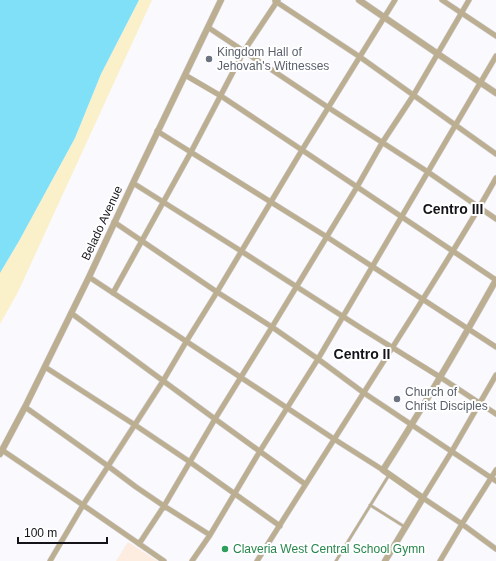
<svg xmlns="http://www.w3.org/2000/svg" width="496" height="561" viewBox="0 0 496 561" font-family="Arial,sans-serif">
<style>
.education{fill:#fdede1}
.sand{fill:#faf1cb}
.water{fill:#80e0f7}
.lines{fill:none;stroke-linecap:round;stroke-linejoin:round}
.service-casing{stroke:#d5d4da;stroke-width:3.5}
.minor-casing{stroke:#d5d4da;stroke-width:6}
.tertiary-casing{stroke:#d5d4da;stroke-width:7}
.service{stroke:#bcaf91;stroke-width:2.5}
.minor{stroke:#bcaf91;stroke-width:5}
.tertiary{stroke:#bcaf91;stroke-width:6}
.worship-dot{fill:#6b7280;stroke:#fff;stroke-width:1.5}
.leisure-dot{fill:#2e9e5b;stroke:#fff;stroke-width:1.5}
.labels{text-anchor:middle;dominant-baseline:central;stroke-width:4;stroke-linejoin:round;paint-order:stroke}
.worship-label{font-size:12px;fill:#5b616d;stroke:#fff;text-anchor:start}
.street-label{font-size:12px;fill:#15131a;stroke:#fff}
.leisure-label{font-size:12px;fill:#27864d;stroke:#fff;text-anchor:start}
.quarter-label{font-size:14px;font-weight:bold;fill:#15131a;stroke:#fff}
</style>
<rect width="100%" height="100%" fill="#faf9fe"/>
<path class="education" d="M128 542 158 561H116Z"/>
<path class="sand" d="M139 0H152L18 292 0 324V273L19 241 75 138 101 74Z"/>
<path class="water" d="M0 0H139L101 74 75 138 19 241 0 273Z"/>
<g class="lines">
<g class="service-casing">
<path id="service" d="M370 505 405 527
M336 561 389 475"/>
</g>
<g class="minor-casing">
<path id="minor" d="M442 0 496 36
M275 1 360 57 496 154
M209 28 329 108 428 172 496 219
M185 75 221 96 302 150 496 280
M157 131 327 237 496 347
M133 183 241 251 364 330 440 377 496 414
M114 222 217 292 272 327 318 359 364 393 496 481
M89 277 334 439 383 470
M113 293 191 152 244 51 278 0
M71 313 215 419 305 484
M45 367 135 425 190 462 280 526
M496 375 452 451 423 498 462 524 496 549
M25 407 108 466 136 487 164 506 210 535
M2 450 83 505 164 561
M139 544 164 506 215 419 272 327 357 187 382 143 413 96 469 0
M50 561 83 505 163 381 186 342 217 292 302 150 395 0
M192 561 210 535 260 451 318 359 496 56
M257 561C309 479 361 397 413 315 441 270 470 225 496 178
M440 561 462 524 496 470"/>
</g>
<g class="tertiary-casing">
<path id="tertiary" d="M359 0 438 54 496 93
M0 454 25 407 89 277 133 183 221 0
M385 561 423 498 383 470C423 408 460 344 496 280"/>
</g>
<use href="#service" class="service"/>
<use href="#minor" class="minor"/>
<use href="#tertiary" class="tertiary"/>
</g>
<g class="worship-dot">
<circle cx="209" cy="59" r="4"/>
<circle cx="397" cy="399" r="4"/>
</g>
<circle class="leisure-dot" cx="225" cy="549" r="4"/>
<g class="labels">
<g class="worship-label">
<text x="217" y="52">Kingdom Hall of<tspan x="217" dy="14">Jehovah's Witnesses</tspan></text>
<text x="405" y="392">Church of<tspan x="405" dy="14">Christ Disciples</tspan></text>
</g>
<g class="street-label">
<text transform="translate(102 223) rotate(-65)">Belado Avenue</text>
</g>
<g class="leisure-label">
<text x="233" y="549">Claveria West Central School Gymn</text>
</g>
<g class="quarter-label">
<text x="453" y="209">Centro III</text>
<text x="362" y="354">Centro II</text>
</g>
</g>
<path d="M18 537v6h89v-6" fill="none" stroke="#15131a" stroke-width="2"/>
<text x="24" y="537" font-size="12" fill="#15131a" stroke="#ffffff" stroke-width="3" paint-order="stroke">100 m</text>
</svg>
